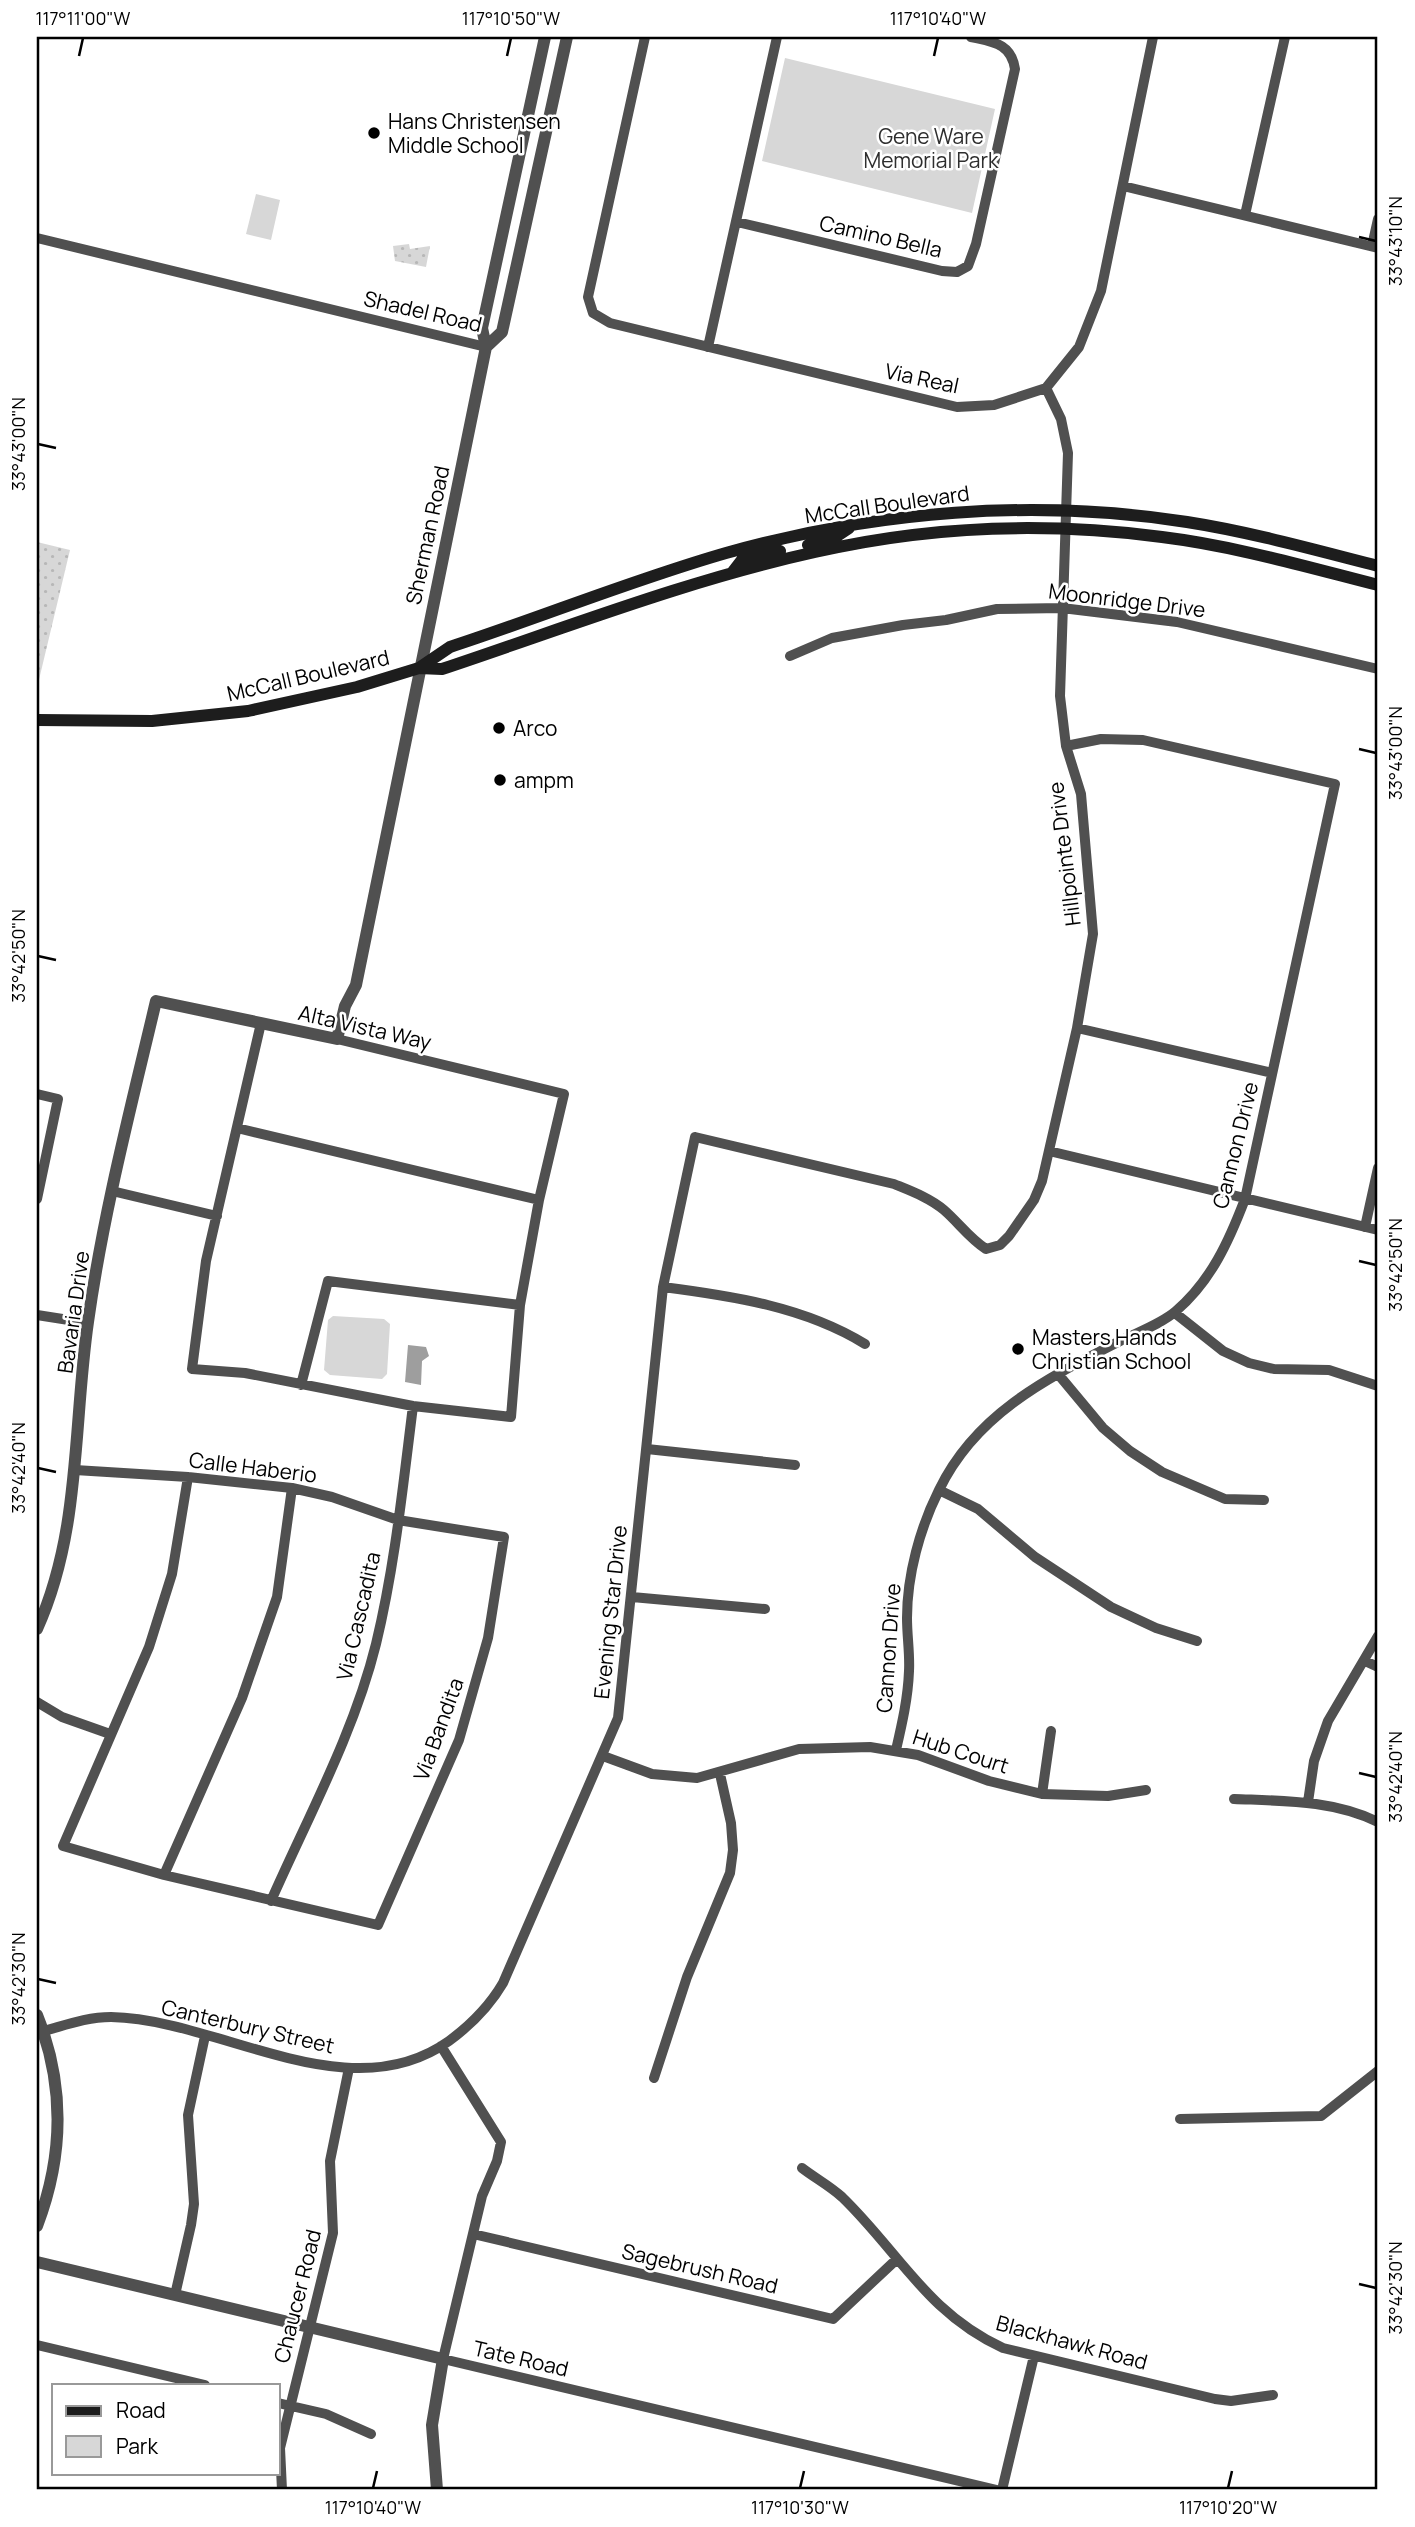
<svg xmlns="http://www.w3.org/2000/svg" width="1415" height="2527" viewBox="0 0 1415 2527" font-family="Manrope,sans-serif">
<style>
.grass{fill:url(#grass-dots)}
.green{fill:#d7d7d7}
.water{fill:#9e9e9e}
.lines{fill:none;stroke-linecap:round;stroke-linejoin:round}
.minor{stroke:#505050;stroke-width:10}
.tertiary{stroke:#505050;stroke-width:12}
.secondary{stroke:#1d1d1d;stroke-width:12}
.ticks{fill:none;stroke:#000;stroke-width:2.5}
.poi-dot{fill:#000;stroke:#fff;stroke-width:2.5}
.labels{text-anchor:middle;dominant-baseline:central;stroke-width:5;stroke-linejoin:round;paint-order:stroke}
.poi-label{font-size:21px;fill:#000;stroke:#fff;text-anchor:start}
.park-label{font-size:21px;fill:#2e2e2e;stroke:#fff}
.street-label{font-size:21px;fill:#000;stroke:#fff}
.neatline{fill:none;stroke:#000;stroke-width:2.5}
.ticks-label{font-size:18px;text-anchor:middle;fill:#000}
</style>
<defs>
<pattern id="grass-dots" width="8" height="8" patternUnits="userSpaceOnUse" patternTransform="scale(1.75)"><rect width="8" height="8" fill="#d7d7d7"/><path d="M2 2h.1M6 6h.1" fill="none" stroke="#b7b7b7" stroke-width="1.8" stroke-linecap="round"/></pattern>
</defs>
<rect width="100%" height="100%" fill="#fff"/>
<path class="grass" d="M409 244 410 249 430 246 426 267 395 261 393 246Z
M37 542 70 550 37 688Z"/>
<path class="green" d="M785 58 995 109 972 213 762 161Z
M256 194 280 200 271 240 246 234Z
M333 1316 384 1319 390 1324 387 1374 382 1379 330 1375 324 1370 328 1320Z"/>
<path class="water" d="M408 1345 426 1347 429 1356 422 1361 421 1385 405 1382Z"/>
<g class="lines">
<path class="minor" d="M645 37 588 297 593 313 610 323 957 407 994 405 1046 388 1079 347 1101 291 1153 37
M1123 186 1378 248
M1245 215 1285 37
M737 222 942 271 957 272 968 266 976 244 1015 69C1011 43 993 42 971 37
M37 238 486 347
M1372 246 1378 219
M708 347 777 37
M790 656 832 638 903 625 946 620 997 609 1062 608 1177 622 1378 669
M261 1023 206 1261 192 1369 245 1373 413 1406 511 1417 520 1305 539 1200 564 1094 337 1039
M1077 1028 1272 1073
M37 1094 58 1099 37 1199
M237 1128 539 1200
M1049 1151 1378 1230
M112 1191 217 1216
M1365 1227 1378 1168
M663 1287C733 1296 805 1307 865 1344
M1175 1313 1223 1351 1249 1363 1274 1369 1329 1370 1378 1386
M37 1315 88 1323
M1058 1374 1103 1428 1130 1451 1162 1472 1225 1499 1264 1500
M301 1385 328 1281 520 1305
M647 1449 795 1465
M75 1470 188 1477 292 1488 332 1497 398 1520 504 1537 488 1638 459 1740 378 1925 164 1875 63 1846 149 1647 172 1574 188 1477
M939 1490 978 1509 1035 1557 1111 1607 1156 1628 1197 1641
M632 1597 765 1609
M1365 1661 1378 1667
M37 1702 62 1717 110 1734
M896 1750C902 1724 908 1698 909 1671 910 1654 907 1636 907 1618 907 1575 920 1528 939 1490 976 1413 1048 1378 1120 1341 1138 1332 1161 1324 1176 1311 1211 1281 1229 1241 1245 1199L1335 784 1143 740 1101 739 1066 746
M603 1756 652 1774 697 1778 799 1749 870 1747 918 1755 989 1781 1042 1794 1108 1796 1146 1790
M1042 1794 1051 1731
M1234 1799C1283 1801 1333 1800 1378 1822
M1308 1802 1314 1761 1328 1721 1378 1636
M164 1875 242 1698 277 1597 292 1488
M271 1901C308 1817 354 1733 376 1644 395 1566 403 1485 413 1406
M44 2031C66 2025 87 2017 111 2017 220 2019 348 2113 449 2041 472 2024 489 2007 503 1983L618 1718 663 1287 695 1137 894 1184C911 1191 930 1198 944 1210 959 1223 969 1238 986 1249L1000 1245 1009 1236 1034 1200 1042 1181 1077 1028 1093 934 1081 794 1066 746 1060 696 1068 453 1061 419 1046 388
M441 2046 501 2142 497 2161 482 2196 443 2359 997 2490
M654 2078 687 1977 730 1873 733 1850 731 1823 720 1774
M1180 2119 1321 2116 1378 2071
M802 2168C815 2178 830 2186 842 2197 899 2252 927 2313 1003 2348L1215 2399 1231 2401 1273 2395
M473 2234 833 2319 897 2259
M175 2295 191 2225 194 2204 188 2115 205 2036
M37 2345 205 2385
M278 2403 326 2414 371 2434
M282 2490 280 2448 333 2233 330 2161 349 2068
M1002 2490 1034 2356"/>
<path class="tertiary" d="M486 347 502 332 567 37
M37 1629C81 1532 73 1426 88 1322 103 1214 131 1107 156 1001L337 1039 345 1006 356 985 486 347 482 328 545 37
M37 2015C65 2085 64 2155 37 2226
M37 2262 443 2359 432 2425 437 2490"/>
<path class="secondary" d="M808 545 831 540 849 528
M732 573 742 560 780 551
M419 668 442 669C565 628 688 580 815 552 928 526 1047 522 1162 537 1235 546 1307 567 1378 585
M37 720 152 721 248 711 357 687 419 668 450 647C542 617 632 580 726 553 875 511 1034 498 1187 522 1251 532 1315 550 1378 566"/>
</g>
<path class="ticks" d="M79 56 83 38M507 56 511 38M934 56 938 38M1359 237 1376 241M38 444 56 448M1359 749 1376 753M38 956 56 960M1359 1261 1376 1265M38 1468 56 1472M1359 1773 1376 1777M38 1979 56 1983M1359 2284 1376 2288M373 2488 377 2471M800 2488 804 2471M1228 2488 1232 2471"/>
<g class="poi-dot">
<circle cx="374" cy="133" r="7"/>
<circle cx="499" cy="728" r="7"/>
<circle cx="500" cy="780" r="7"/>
<circle cx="1018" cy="1349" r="7"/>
</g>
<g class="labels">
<g class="poi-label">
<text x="388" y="121">Hans Christensen<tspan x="388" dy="24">Middle School</tspan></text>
<text x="513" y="728">Arco</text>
<text x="514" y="780">ampm</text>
<text x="1032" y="1337">Masters Hands<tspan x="1032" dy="24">Christian School</tspan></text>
</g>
<g class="park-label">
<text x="931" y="136">Gene Ware<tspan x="931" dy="24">Memorial Park</tspan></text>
</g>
<g class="street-label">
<text transform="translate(881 236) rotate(13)">Camino Bella</text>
<text transform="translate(423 311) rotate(13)">Shadel Road</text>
<text transform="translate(922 378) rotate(12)">Via Real</text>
<text transform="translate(887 504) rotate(-8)">McCall Boulevard</text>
<text transform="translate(427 535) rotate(-78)">Sherman Road</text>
<text transform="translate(1127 600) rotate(7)">Moonridge Drive</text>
<text transform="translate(308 675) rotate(-13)">McCall Boulevard</text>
<text transform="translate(1064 854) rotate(-97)">Hillpointe Drive</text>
<text transform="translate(365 1027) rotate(13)">Alta Vista Way</text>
<text transform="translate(1235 1145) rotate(-76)">Cannon Drive</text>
<text transform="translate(73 1312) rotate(-82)">Bavaria Drive</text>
<text transform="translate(253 1467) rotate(7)">Calle Haberio</text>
<text transform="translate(610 1612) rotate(-84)">Evening Star Drive</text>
<text transform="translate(358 1616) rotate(-77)">Via Cascadita</text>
<text transform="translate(888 1648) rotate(-86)">Cannon Drive</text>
<text transform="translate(438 1729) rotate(-70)">Via Bandita</text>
<text transform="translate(961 1751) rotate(18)">Hub Court</text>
<text transform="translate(248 2026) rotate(13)">Canterbury Street</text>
<text transform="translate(700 2268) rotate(13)">Sagebrush Road</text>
<text transform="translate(297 2296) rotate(-76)">Chaucer Road</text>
<text transform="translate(1072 2342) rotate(15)">Blackhawk Road</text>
<text transform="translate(521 2358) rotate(13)">Tate Road</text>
</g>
</g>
<rect width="1415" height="2527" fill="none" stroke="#ffffff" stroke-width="77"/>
<rect x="52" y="2384" width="228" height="91" fill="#ffffff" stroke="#999999" stroke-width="2"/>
<rect x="66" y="2406" width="35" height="10" fill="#1d1d1d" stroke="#999999" stroke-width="2"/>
<text x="116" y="2418" font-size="21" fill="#000000">Road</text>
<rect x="66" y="2436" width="35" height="21" fill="#d7d7d7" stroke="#999999" stroke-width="2"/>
<text x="116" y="2454" font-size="21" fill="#000000">Park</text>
<rect x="38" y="38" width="1338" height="2450" class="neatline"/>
<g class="ticks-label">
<text x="83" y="25">117°11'00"W</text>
<text x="511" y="25">117°10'50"W</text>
<text x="938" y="25">117°10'40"W</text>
<text transform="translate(1396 241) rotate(-90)" y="6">33°43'10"N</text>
<text transform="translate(19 444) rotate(-90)" y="6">33°43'00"N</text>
<text transform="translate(1396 753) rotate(-90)" y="6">33°43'00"N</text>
<text transform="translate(19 956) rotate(-90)" y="6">33°42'50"N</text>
<text transform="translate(1396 1265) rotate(-90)" y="6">33°42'50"N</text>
<text transform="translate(19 1468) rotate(-90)" y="6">33°42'40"N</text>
<text transform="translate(1396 1777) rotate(-90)" y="6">33°42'40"N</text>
<text transform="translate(19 1979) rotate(-90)" y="6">33°42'30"N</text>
<text transform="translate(1396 2288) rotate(-90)" y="6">33°42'30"N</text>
<text x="373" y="2514">117°10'40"W</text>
<text x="800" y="2514">117°10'30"W</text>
<text x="1228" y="2514">117°10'20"W</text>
</g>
</svg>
